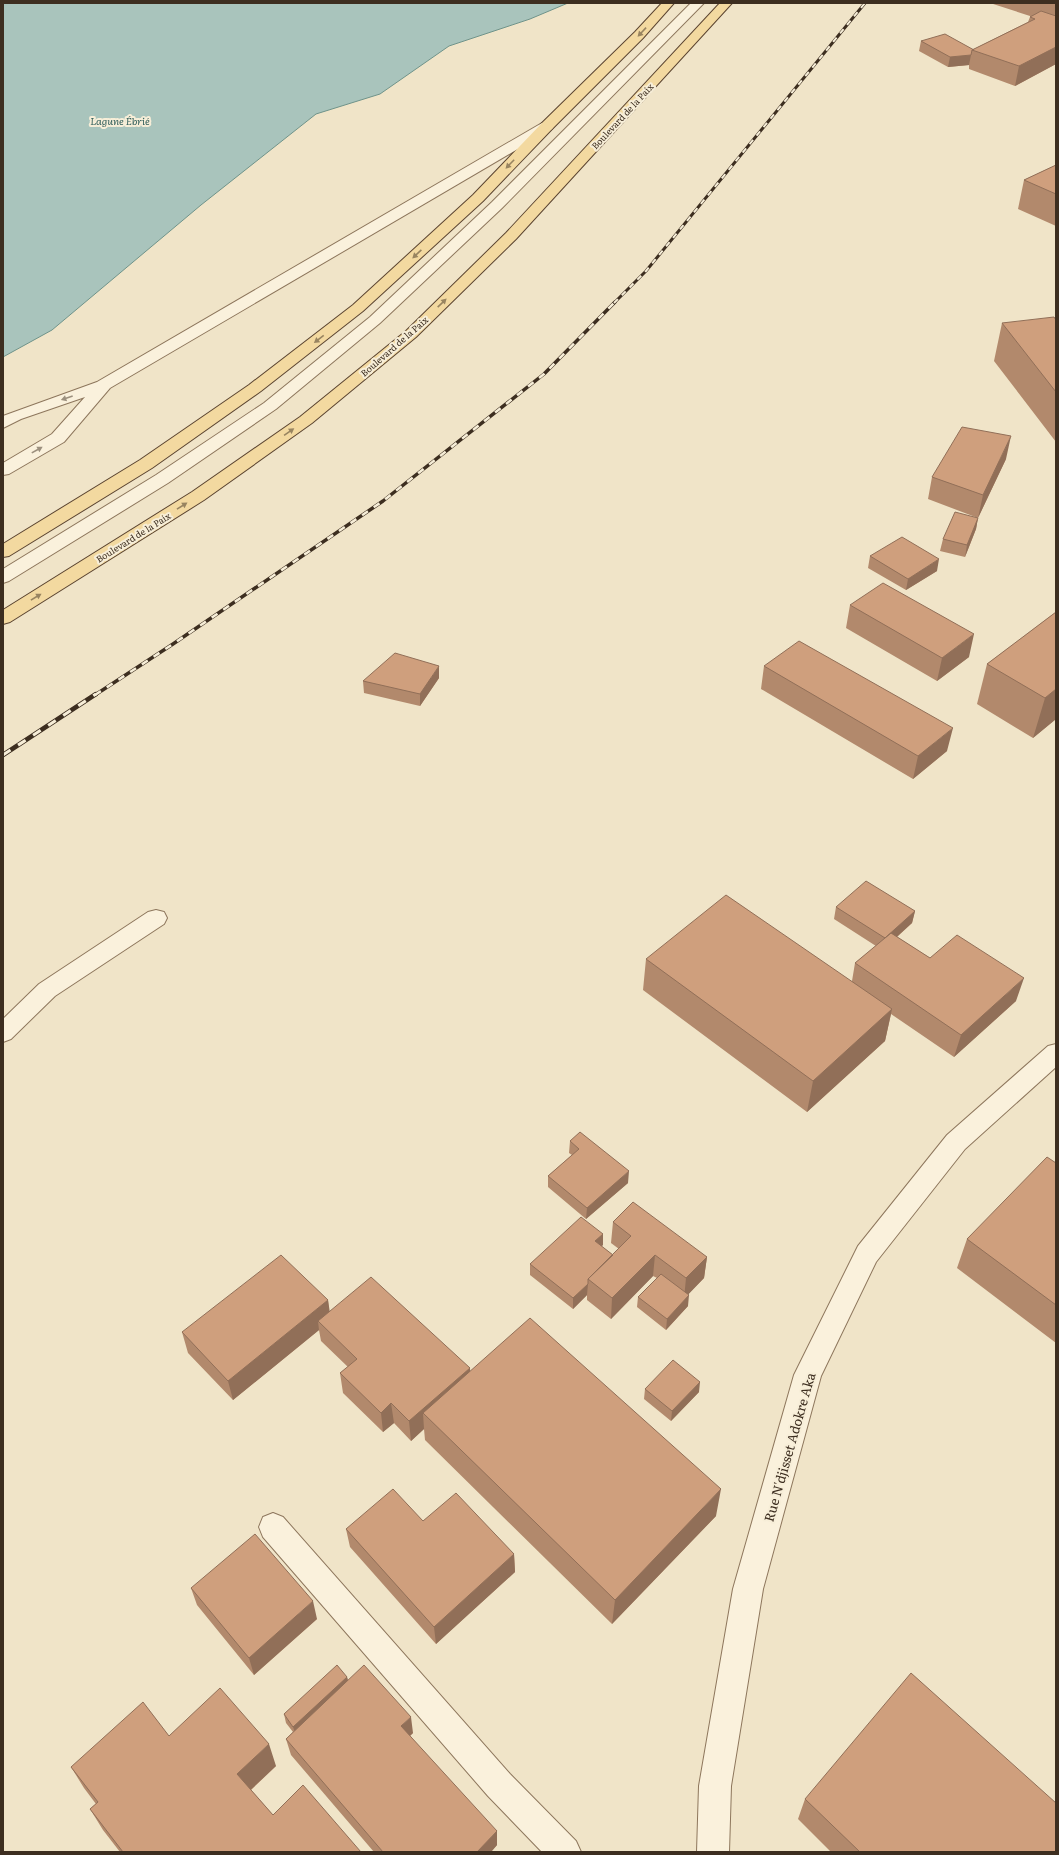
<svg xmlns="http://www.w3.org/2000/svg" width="1059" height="1855" viewBox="0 0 1059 1855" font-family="Literata,serif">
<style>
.water{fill:#a9c4bc;stroke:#6f938a}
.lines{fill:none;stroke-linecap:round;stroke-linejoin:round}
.lane-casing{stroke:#8d765c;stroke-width:2}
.street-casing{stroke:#8d765c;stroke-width:2}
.primary-casing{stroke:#5b4430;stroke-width:2}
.lane{fill:#faf1dc;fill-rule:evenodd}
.street{fill:#faf1dc;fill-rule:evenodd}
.primary{fill:#f3d9a0;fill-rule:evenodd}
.rail-far2-casing{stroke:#3d2e20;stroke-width:3}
.rail-far1-casing{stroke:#3d2e20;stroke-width:3.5}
.rail-casing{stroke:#3d2e20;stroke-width:4.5}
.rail-far2{stroke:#f7eed8;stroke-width:2;stroke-dasharray:5.5;stroke-linecap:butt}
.rail-far1{stroke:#f7eed8;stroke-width:2.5;stroke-dasharray:7;stroke-linecap:butt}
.rail{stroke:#f7eed8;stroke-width:3;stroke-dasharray:9;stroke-linecap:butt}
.wall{fill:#b2896c}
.shaded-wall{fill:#916f58}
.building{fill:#cf9f7d;stroke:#916f58}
.oneway{fill:#988460}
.oneway2{fill:#9c907e}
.labels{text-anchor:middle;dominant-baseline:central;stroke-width:4;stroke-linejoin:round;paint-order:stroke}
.far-street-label{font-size:9px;fill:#3d2e20;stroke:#f7eed8}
.far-water-label{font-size:10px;font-style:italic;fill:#2f5d5a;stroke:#f7eed8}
.near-street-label{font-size:13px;fill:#3d2e20;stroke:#f7eed8}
</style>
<rect width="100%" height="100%" fill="#f0e4c8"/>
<path class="water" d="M3 3H568L530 19 449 46 380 94 316 114 201 205 52 330 3 357Z"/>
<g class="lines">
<g class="lane-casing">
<path id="lane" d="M691 3H704L502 208 380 323 276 409 168 483 9 581 3 583V569L156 475 264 403 370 317 492 202Z
M547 122 552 123 554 126 552 129 110 388 64 442 9 474 3 475V463L52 434 85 397 21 419 3 428V416L97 382 542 123Z
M156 910 164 912 167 918 164 924 55 996 11 1039 3 1042V1019L39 984 148 912Z"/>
</g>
<g class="street-casing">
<path id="street" d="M1056 1044V1067L965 1149 876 1262 821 1376 763 1589 731 1786 729 1852H697L699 1786 733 1589 794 1375 858 1246 947 1135 1048 1046Z
M273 1513 283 1517 510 1774 576 1841 581 1852H542L488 1796 263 1537 259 1527 263 1517Z"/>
</g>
<g class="primary-casing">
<path id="primary" d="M662 3H674L643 38 552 129 483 201 363 311 261 391 152 468 9 556 3 557V544L140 460 249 385 353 305 473 195 542 123 635 32Z
M720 3H732L516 239 416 337 312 423 204 500 10 622 3 624V610L192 492 300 417 406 331 506 233Z"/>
</g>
<use href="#lane" class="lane"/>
<use href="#street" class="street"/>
<use href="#primary" class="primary"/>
<g class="rail-far2-casing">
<path id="rail-far2" d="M614 303 646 271 865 3"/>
</g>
<g class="rail-far1-casing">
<path id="rail-far1" d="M95 695 173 644 383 501 544 374 615 302"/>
</g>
<g class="rail-casing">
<path id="rail" d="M3 755 96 694"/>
</g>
<use href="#rail-far2" class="rail-far2"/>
<use href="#rail-far1" class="rail-far1"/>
<use href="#rail" class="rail"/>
</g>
<path class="wall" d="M990 3H1056V64L1015 86 969 69V65L948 67 919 51 921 41 972 50 1028 22 1030 17V16Z
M1056 165V226L1018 209 1024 180Z
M1056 320V442L994 361 1002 323Z
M1006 459 978 518 928 499 932 477Z
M978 518 976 529 965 557 940 551 943 539Z
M870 556 937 571 906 590 868 568Z
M850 605 969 657 937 681 846 628Z
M1056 612V719L1033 738 977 704 987 664Z
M764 666 947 751 913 779 761 689Z
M439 678 420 706 364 693 363 681Z
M836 907 915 911 912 923 897 937 930 958 1016 1001 954 1057 891 1014 885 1041 807 1112 643 990 646 959 852 981 855 963 876 946 834 919Z
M570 1141 628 1183 586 1219 548 1187V1176L572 1155 569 1153Z
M1056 1163V1343L957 1268 967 1239Z
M613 1222 707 1257 704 1278 688 1294V1306L666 1330 637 1307 638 1297 657 1278 653 1276 611 1319 587 1300V1295L573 1309 530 1275V1264L603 1234V1245L601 1246 613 1255 619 1249 611 1243Z
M328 1300 329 1311 470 1368V1371L716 1516 612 1624 425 1440 424 1429 411 1441 394 1423 383 1432 343 1393 340 1373 348 1367 321 1341 319 1330 233 1400 188 1353 182 1332Z
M645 1389 699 1392 671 1421 644 1399Z
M423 1521 514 1554 515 1572 436 1644 350 1547 346 1529Z
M191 1588 317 1619 254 1675 197 1605Z
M347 1677 348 1680 413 1733 410 1736 497 1845 491 1852H374L291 1755 286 1739 293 1732 286 1723 284 1714Z
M169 1736 276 1766 251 1790 273 1815 361 1852H120L103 1830 90 1809 96 1804 84 1788 71 1767Z
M805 1799 1056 1852H831L798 1819Z"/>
<path class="shaded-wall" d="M1056 47V64L1015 86 1019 66Z
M971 55 969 65 948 67 950 57Z
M1011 436 1006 459 978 518 983 495Z
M978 518 976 529 965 557 967 545Z
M939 559 937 571 906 590 908 579Z
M974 634 969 657 937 681 942 658Z
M439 666V678L420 706V694Z
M1056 689V719L1033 738 1045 698Z
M953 728 947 751 913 779 918 756Z
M915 911 912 923 882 950 885 938Z
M1024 978 1016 1001 954 1057 961 1035Z
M892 1009 885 1041 807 1112 813 1081Z
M629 1171 628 1183 586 1219 587 1208Z
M603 1234V1245L595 1252V1241Z
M655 1255 653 1276 611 1319 612 1298Z
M707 1257 704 1278 684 1299 686 1278Z
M588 1284 587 1295 573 1309V1298Z
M689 1295 688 1306 666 1330 667 1319Z
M328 1300 331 1320 318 1321 319 1330 233 1400 228 1381Z
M470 1368 471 1388 423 1413 424 1429 411 1441 409 1421Z
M700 1382 699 1392 671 1421 672 1411Z
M391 1403 394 1423 383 1432 381 1413Z
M721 1489 716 1516 612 1624 615 1600Z
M514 1554 515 1572 436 1644 434 1627Z
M313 1601 317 1619 254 1675 249 1658Z
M347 1677 349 1685 296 1735 293 1727Z
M411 1717 413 1733 403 1742 401 1726Z
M269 1744 276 1766 245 1795 237 1774Z
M497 1831V1845L491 1852H477Z"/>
<path class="building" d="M1041 11 1056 16V47L1019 66 972 50 1035 19 1030 17Z
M945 34 974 50H972L971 55 950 57 921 41Z
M1056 165V194L1024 180Z
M1054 317 1056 320V392L1002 323Z
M962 427 1011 436 983 495 932 477Z
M955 512 978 518 967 545 943 539Z
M902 537 939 559 908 579 870 556Z
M883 583 974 634 942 658 850 605Z
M1056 612V689L1045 698 987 664Z
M799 641 953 728 918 756 764 666Z
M395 653 439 666 420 694 363 681Z
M866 881 915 911 885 938 836 907Z
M726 895 892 1009 813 1081 646 959Z
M891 933 930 958 957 935 1024 978 961 1035 855 963Z
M580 1132 629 1171 587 1208 548 1176 579 1149 570 1141Z
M1047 1157 1056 1163V1305L967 1239Z
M633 1202 707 1257 686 1278 655 1255 612 1298 588 1279 631 1236 613 1222Z
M581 1217 603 1234 595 1241 613 1255 588 1279V1284L573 1298 530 1264Z
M281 1255 328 1300 228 1381 182 1332Z
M661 1274 689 1295 667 1319 638 1297Z
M371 1277 470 1368 409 1421 391 1403 381 1413 340 1373 357 1359 318 1321Z
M530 1318 721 1489 615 1600 423 1413Z
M673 1360 700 1382 672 1411 645 1389Z
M393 1489 423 1521 456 1493 514 1554 434 1627 346 1529Z
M255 1534 313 1601 249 1658 191 1588Z
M337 1665 347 1677 293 1727 284 1714Z
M364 1665 411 1717 401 1726 497 1831 477 1852H383L286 1739Z
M911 1673 1056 1803V1852H860L805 1799Z
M220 1688 269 1744 237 1774 273 1815 303 1785 361 1852H123L90 1809 98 1802 71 1767 143 1702 169 1736Z"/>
<defs><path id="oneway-solid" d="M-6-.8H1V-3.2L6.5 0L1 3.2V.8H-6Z"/></defs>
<g class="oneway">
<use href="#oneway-solid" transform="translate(642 32) rotate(133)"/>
<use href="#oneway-solid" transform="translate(510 164) rotate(134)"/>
<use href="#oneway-solid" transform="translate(417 254) rotate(137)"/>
<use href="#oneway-solid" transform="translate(442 303) rotate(-44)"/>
<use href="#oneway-solid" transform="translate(319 339) rotate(142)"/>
<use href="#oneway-solid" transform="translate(289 432) rotate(-35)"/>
<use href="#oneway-solid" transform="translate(182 506) rotate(-32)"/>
<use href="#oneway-solid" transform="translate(36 597) rotate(-31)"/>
</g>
<g class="oneway2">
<use href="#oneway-solid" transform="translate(67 398) rotate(161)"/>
<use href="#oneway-solid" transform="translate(37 450) rotate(-29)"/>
</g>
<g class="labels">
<g class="far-street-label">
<text transform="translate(622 116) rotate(-47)">Boulevard de la Paix</text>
<text transform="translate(394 346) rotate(-41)">Boulevard de la Paix</text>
<text transform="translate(133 537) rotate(-32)">Boulevard de la Paix</text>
</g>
<g class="far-water-label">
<text x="120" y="120">Lagune Ébrié</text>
</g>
<g class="near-street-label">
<text transform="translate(789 1447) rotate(-74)">Rue N'djisset Adokre Aka</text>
</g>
</g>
<rect width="1059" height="1855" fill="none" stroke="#3d2e20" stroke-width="8"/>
</svg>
